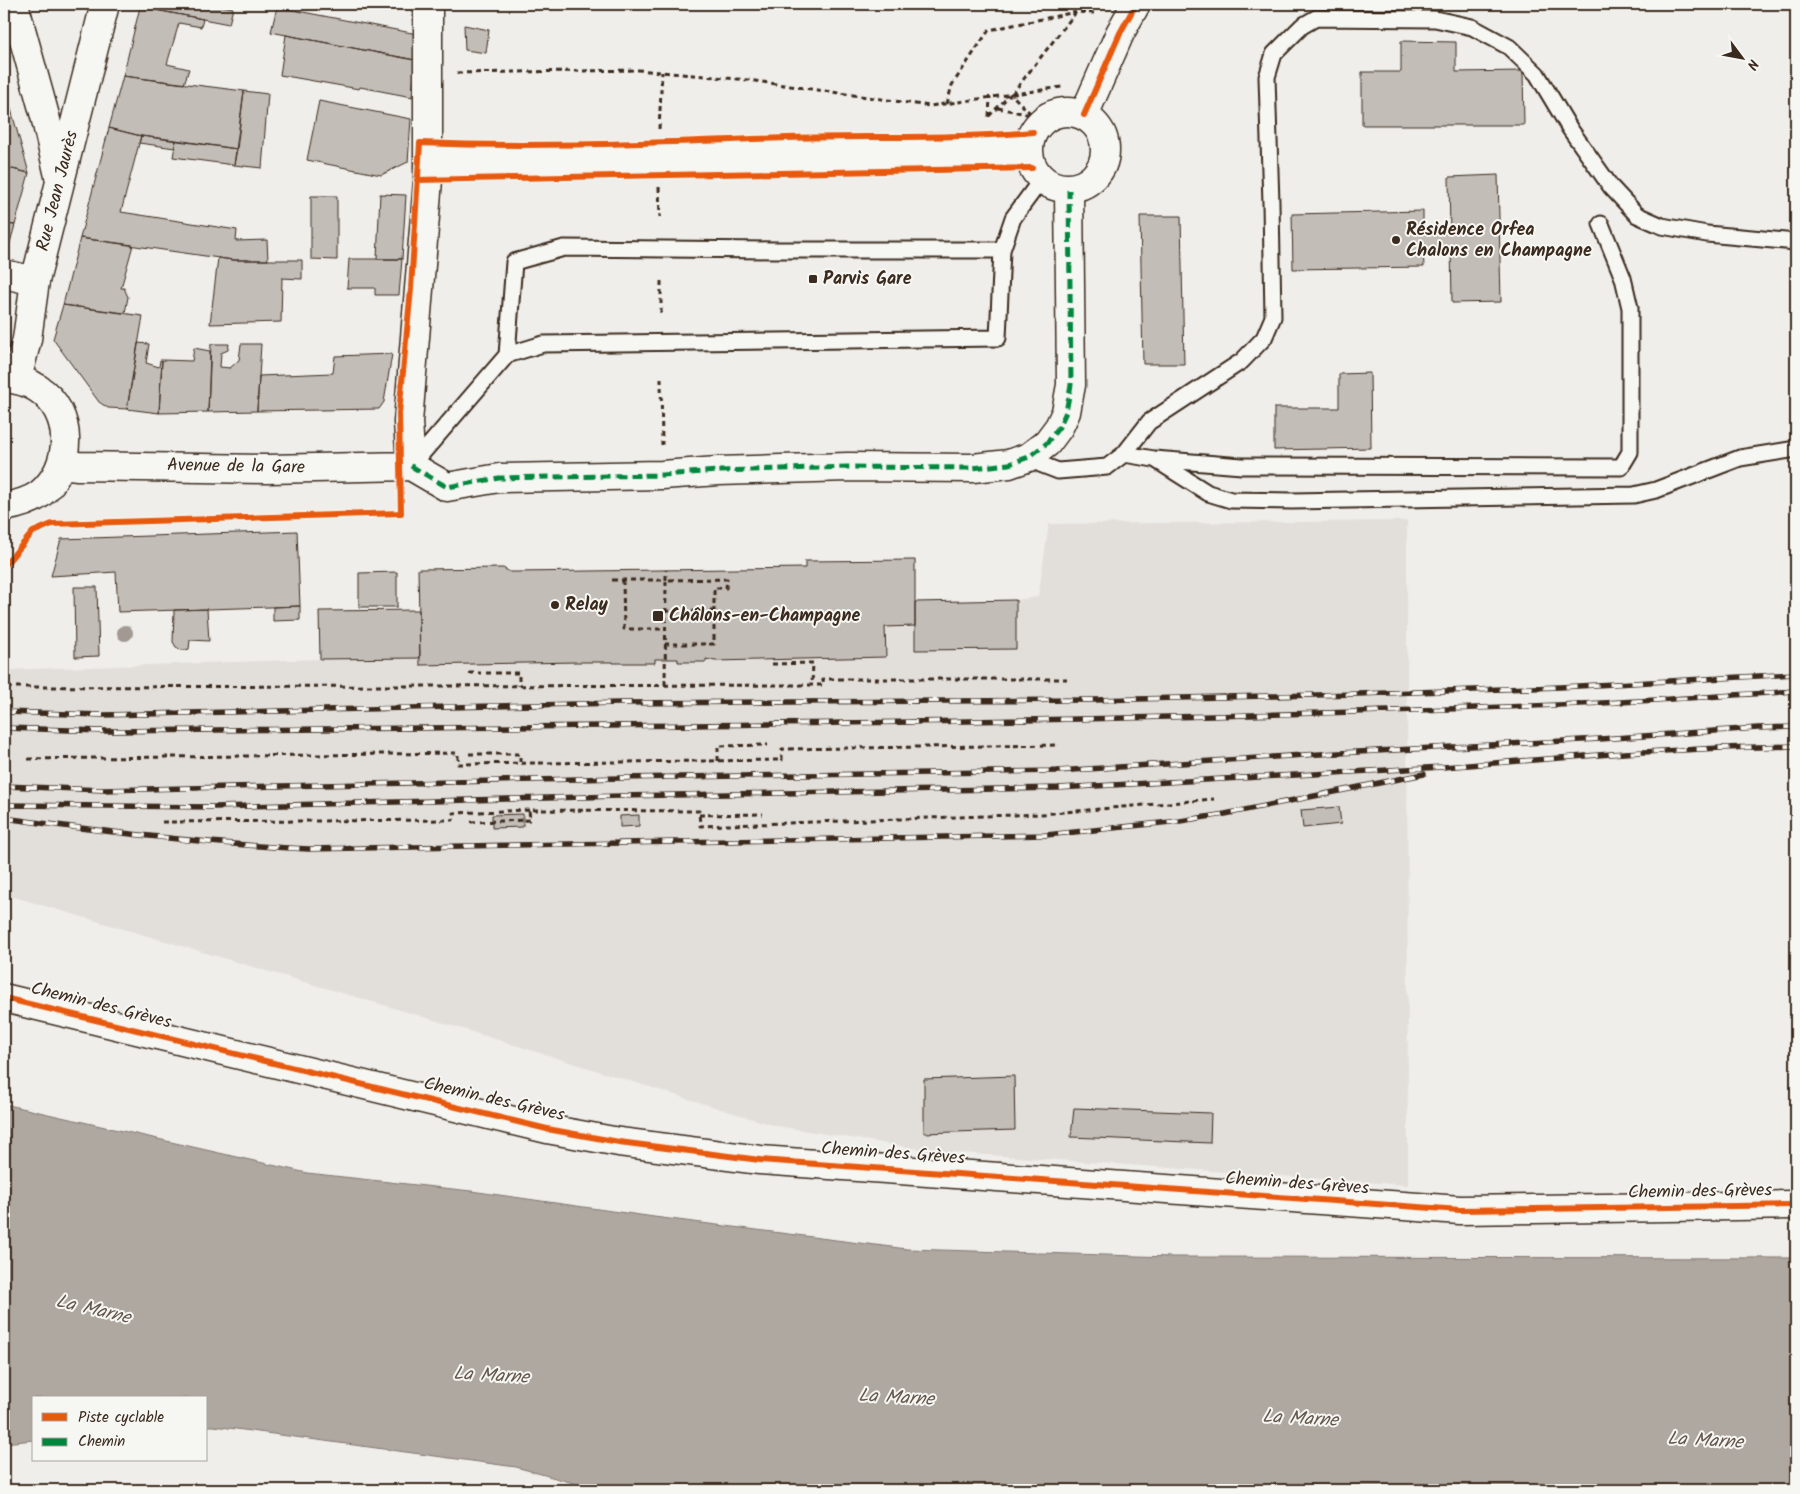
<svg xmlns="http://www.w3.org/2000/svg" width="1800" height="1494" viewBox="0 0 1800 1494" font-family="Kalam,sans-serif">
<style>
.built{fill:#e2dfdb}
.water{fill:#afa8a1;stroke:#81766d}
.building{fill:#c2bdb7;stroke:#3b2a1e}
.lines{fill:none;stroke-linecap:round;stroke-linejoin:round}
.service-casing{stroke:#3b2a1e;stroke-width:19}
.minor-casing{stroke:#3b2a1e;stroke-width:31}
.secondary-casing{stroke:#3b2a1e;stroke-width:31}
.path{stroke:#3b2a1e;stroke-width:3;stroke-dasharray:5 4;stroke-linecap:butt}
.service{stroke:#f6f6f2;stroke-width:15}
.minor{stroke:#f6f6f2;stroke-width:28}
.secondary{stroke:#f6f6f2;stroke-width:28}
.rail-casing{stroke:#3b2a1e;stroke-width:5.5}
.rail{stroke:#f6f6f2;stroke-width:4;stroke-dasharray:11;stroke-linecap:butt}
.quiet{stroke:#00873e;stroke-width:5;stroke-dasharray:10 5;stroke-linecap:butt}
.cycleway-casing{stroke:#f6f6f2;stroke-width:9}
.cycleway{stroke:#e8590c;stroke-width:6}
.tree{fill:#a19992}
.poi-dot{fill:#3b2a1e;stroke:#f6f6f2;stroke-width:2}
.labels{text-anchor:middle;dominant-baseline:central;stroke-width:4;stroke-linejoin:round;paint-order:stroke}
.street-label{font-size:18px;fill:#3b2a1e;stroke:#f6f6f2}
.poi-label{font-size:18px;font-weight:bold;fill:#3b2a1e;stroke:#f6f6f2;text-anchor:start}
.water-label{font-size:19px;font-style:italic;fill:#64564c;stroke:#f6f6f2}
</style>
<rect width="100%" height="100%" fill="#efeeea"/>
<filter id="ink" filterUnits="userSpaceOnUse"><feTurbulence type="fractalNoise" baseFrequency=".02" numOctaves="2"/><feDisplacementMap in="SourceGraphic" scale="10" xChannelSelector="R" yChannelSelector="G"/><feConvolveMatrix kernelMatrix="1 2 1 2 8 2 1 2 1" color-interpolation-filters="sRGB"/></filter>
<g filter="url(#ink)">
<path class="built" d="M1407 521 1408 1185 932 1151 776 1126 414 1014 4 894V670L320 659 319 611 418 610V569L503 568 510 572 805 568 915 560V602L1016 600 1038 597 1049 524Z"/>
<path class="water" d="M4 1104 307 1173 471 1191 654 1217 907 1249 1170 1257 1796 1258V1490H598L516 1467 214 1426H206V1398H34V1440L4 1443Z"/>
<path class="building" d="M141 4H212L233 8 229 24 140 7Z
M140 7 203 19 201 27 179 23 167 64 189 69 184 84 123 76Z
M277 7 417 34 415 60 271 32Z
M464 25 489 30 486 53 465 50Z
M286 35 415 60 412 97 360 87 359 89 280 75Z
M1401 41 1456 42V72L1523 71 1524 125H1362V72H1401Z
M123 76 244 91 237 149 141 136 109 128Z
M4 81 12 113 4 115Z
M244 91 268 94 262 168 234 165Z
M319 101 411 119 408 162 381 175 307 160Z
M12 113 29 173 4 167V115Z
M109 128 141 136 121 212 237 230 236 241 267 240 268 260H233L80 238Z
M141 136 176 140 175 148 139 143Z
M176 140 237 149 234 165 173 157Z
M4 167 29 173 15 225 4 224Z
M1498 175 1501 302 1452 303 1451 246 1423 248 1424 267 1293 269 1292 214 1423 211V234L1450 233 1449 177Z
M380 194 406 195 402 259H377Z
M311 196H337V260L311 259Z
M1140 216H1181L1184 364H1143Z
M4 224 15 225 6 257H4Z
M80 238 133 245 121 288H124L128 297 125 313 63 305Z
M218 258 233 260H302V279L282 278 281 322 210 324Z
M349 259H402L399 295H375V288H347Z
M63 305 143 316 127 409 108 408 99 402 53 339Z
M138 343 149 344 146 363 159 367 160 360H162L159 413 127 409Z
M211 344H229L228 350 221 353 220 367 230 368 239 360 241 344H261L257 411 208 412Z
M194 348 210 351 208 412 159 413 162 360 192 361Z
M392 354 384 402 379 409 257 411 259 376 333 373 335 356Z
M1370 373 1371 448 1274 450V408H1339V374Z
M297 531 300 606 118 612 116 572 51 576 61 539Z
M915 560V626L885 627 886 657 715 661 706 659V662H678V659H655V663H613V662H577L420 665 418 569 503 568 510 572H517L805 568V561Z
M397 572V607H359V573Z
M74 587H97L99 656 75 657Z
M1016 600V649L915 650V602Z
M300 606V620L273 621V607Z
M207 609 209 641 190 640 189 649 186 650H181L176 647 173 642 174 610Z
M419 610 420 658 320 659 319 611Z
M1339 807 1341 824 1303 828 1301 810Z
M523 814V827L492 828V815Z
M639 815V826L620 827V816Z
M1014 1076 1015 1130 924 1133V1079Z
M1074 1108 1211 1113 1210 1143 1071 1137Z"/>
<g class="lines">
<g class="service-casing">
<path id="service" d="M507 355 514 262 564 248 775 250H1002
M1124 454 1154 459 1242 466 1621 467 1630 452V308L1623 278 1601 224
M1029 457 1040 464 1058 471 1107 467 1124 454 1149 422 1242 361 1264 338 1273 317 1271 203 1267 77 1274 54 1302 26 1316 18 1435 19 1472 27 1509 47 1537 74 1570 129 1611 187 1637 215 1662 226 1707 234 1796 242
M1156 460 1208 493 1231 500 1292 501 1634 495 1656 490 1740 458 1796 449
M412 465 507 355 543 344 998 338 1002 250 1013 218 1041 180"/>
</g>
<g class="minor-casing">
<path id="minor" d="M14 4 45 116 60 180
M1029 150a38 38 0 1 1 76 0a38 38 0 1 1-76 0Z
M1084 115 1120 33 1136 4
M428 162 1028 151
M4 274 35 281
M62 464 78 466 267 469 411 466
M411 466 447 487 499 478 662 475 718 471 848 467 973 468 1009 464 1029 457 1047 443 1059 427 1066 412 1071 385 1069 190
M411 466 408 422 428 180V4
M4 998 547 1129 619 1142 760 1160 1460 1210 1796 1205"/>
</g>
<g class="secondary-casing">
<path id="secondary" d="M4 378C15 379 27 381 37 388 75 412 73 467 40 494 29 502 16 505 4 507
M17 379 27 339 35 281 105 4"/>
</g>
<path class="path" d="M457 73 638 70 748 80 930 106 1062 87
M1012 94 1076 12 1096 13
M947 104 952 85 989 30 1076 12
M998 108 1031 115
M989 116 1011 94 1032 115
M989 117 990 97
M659 129 662 72
M659 187 660 217
M661 281V313
M661 378 662 445
M612 580H666V570
M623 580 624 629H666
M665 611H715
M772 664 813 663 812 685
M469 673H481
M486 673H519V686
M665 685 666 580 727 579 726 588H714V644H665
M7 687 812 685H823V679H1067
M469 754H520V764
M28 759 458 753V764L782 760V749L1059 745
M718 761V746L768 745
M699 815 763 814
M162 822 453 820V813L529 810 699 811 700 826 1042 814 1214 799
M471 822 530 820 529 810"/>
<use href="#service" class="service"/>
<use href="#minor" class="minor"/>
<use href="#secondary" class="secondary"/>
<g class="rail-casing">
<path id="rail" d="M4 712 103 715 619 703 1093 700 1358 694 1560 687 1796 674
M4 728 104 731C589 726 1074 724 1558 705 1638 702 1717 696 1796 691
M4 786 103 790 621 778 1057 771 1320 754 1600 739 1758 728 1796 727
M4 805 215 807 620 796 1058 788 1443 767 1624 753 1721 748 1796 746
M4 818C105 832 207 844 309 849L1046 835 1180 821 1225 814 1424 774"/>
</g>
<use href="#rail" class="rail"/>
<path class="quiet" d="M411 466 447 487 499 478 662 475 718 471 848 467 973 468 1009 464 1029 457 1047 443 1059 427 1066 412 1071 385 1069 190"/>
<g class="cycleway-casing">
<path id="cycleway" d="M1084 115 1120 33 1136 4
M417 180 1032 168
M5 565 33 532 52 524 401 513 399 413 411 289 420 143C542 148 665 142 787 138 869 136 951 139 1033 132
M4 998 547 1129 619 1142 760 1160 1460 1210 1796 1205"/>
</g>
<use href="#cycleway" class="cycleway"/>
</g>
<circle class="tree" cx="125" cy="633" r="8"/>
</g>
<g class="poi-dot">
<circle cx="1396" cy="240" r="5"/>
<rect x="808" y="274" width="10" height="10" rx="2.5"/>
<circle cx="555" cy="605" r="5"/>
<rect x="652" y="610" width="12" height="12" rx="2.5"/>
</g>
<g class="labels">
<g class="street-label">
<text transform="translate(58 191) rotate(-76)">Rue Jean Jaurès</text>
<text transform="translate(236 467) rotate(1)">Avenue de la Gare</text>
<text transform="translate(101 1006) rotate(14)">Chemin des Grèves</text>
<text transform="translate(494 1100) rotate(13)">Chemin des Grèves</text>
<text transform="translate(893 1154) rotate(4)">Chemin des Grèves</text>
<text transform="translate(1297 1184) rotate(4)">Chemin des Grèves</text>
<text transform="translate(1700 1192) rotate(-1)">Chemin des Grèves</text>
</g>
<g class="poi-label">
<text x="1406" y="230">Résidence Orfea<tspan x="1406" dy="21">Chalons en Champagne</tspan></text>
<text x="823" y="279">Parvis Gare</text>
<text x="565" y="605">Relay</text>
<text x="669" y="616">Châlons-en-Champagne</text>
</g>
<g class="water-label">
<text transform="translate(93 1310) rotate(13)">La Marne</text>
<text transform="translate(491 1376) rotate(3)">La Marne</text>
<text transform="translate(896 1398) rotate(3)">La Marne</text>
<text transform="translate(1300 1419) rotate(3)">La Marne</text>
<text transform="translate(1705 1441) rotate(3)">La Marne</text>
</g>
</g>
<rect width="1800" height="1494" fill="none" stroke="#f6f6f2" stroke-width="20"/>
<rect x="10" y="10" width="1780" height="1474" fill="none" stroke="#3b2a1e" stroke-width="2" filter="url(#ink)"/>
<rect x="32" y="1396" width="175" height="65" fill="#f6f6f2" stroke="#aba49d"/>
<rect x="42" y="1413" width="25" height="8" fill="#e8590c" stroke="#aba49d"/>
<text x="78" y="1422" font-size="15" fill="#3b2a1e">Piste cyclable</text>
<rect x="42" y="1438" width="25" height="8" fill="#00873e" stroke="#aba49d"/>
<text x="78" y="1446" font-size="15" fill="#3b2a1e">Chemin</text>
<g transform="translate(1742 58) rotate(122)" stroke="#f6f6f2" stroke-width="4" paint-order="stroke">
<path d="M0-4L9 19L0 12L-9 19Z" fill="#3b2a1e"/>
<text y="-8" font-size="14" font-weight="bold" text-anchor="middle" fill="#3b2a1e">N</text>
</g>
</svg>
